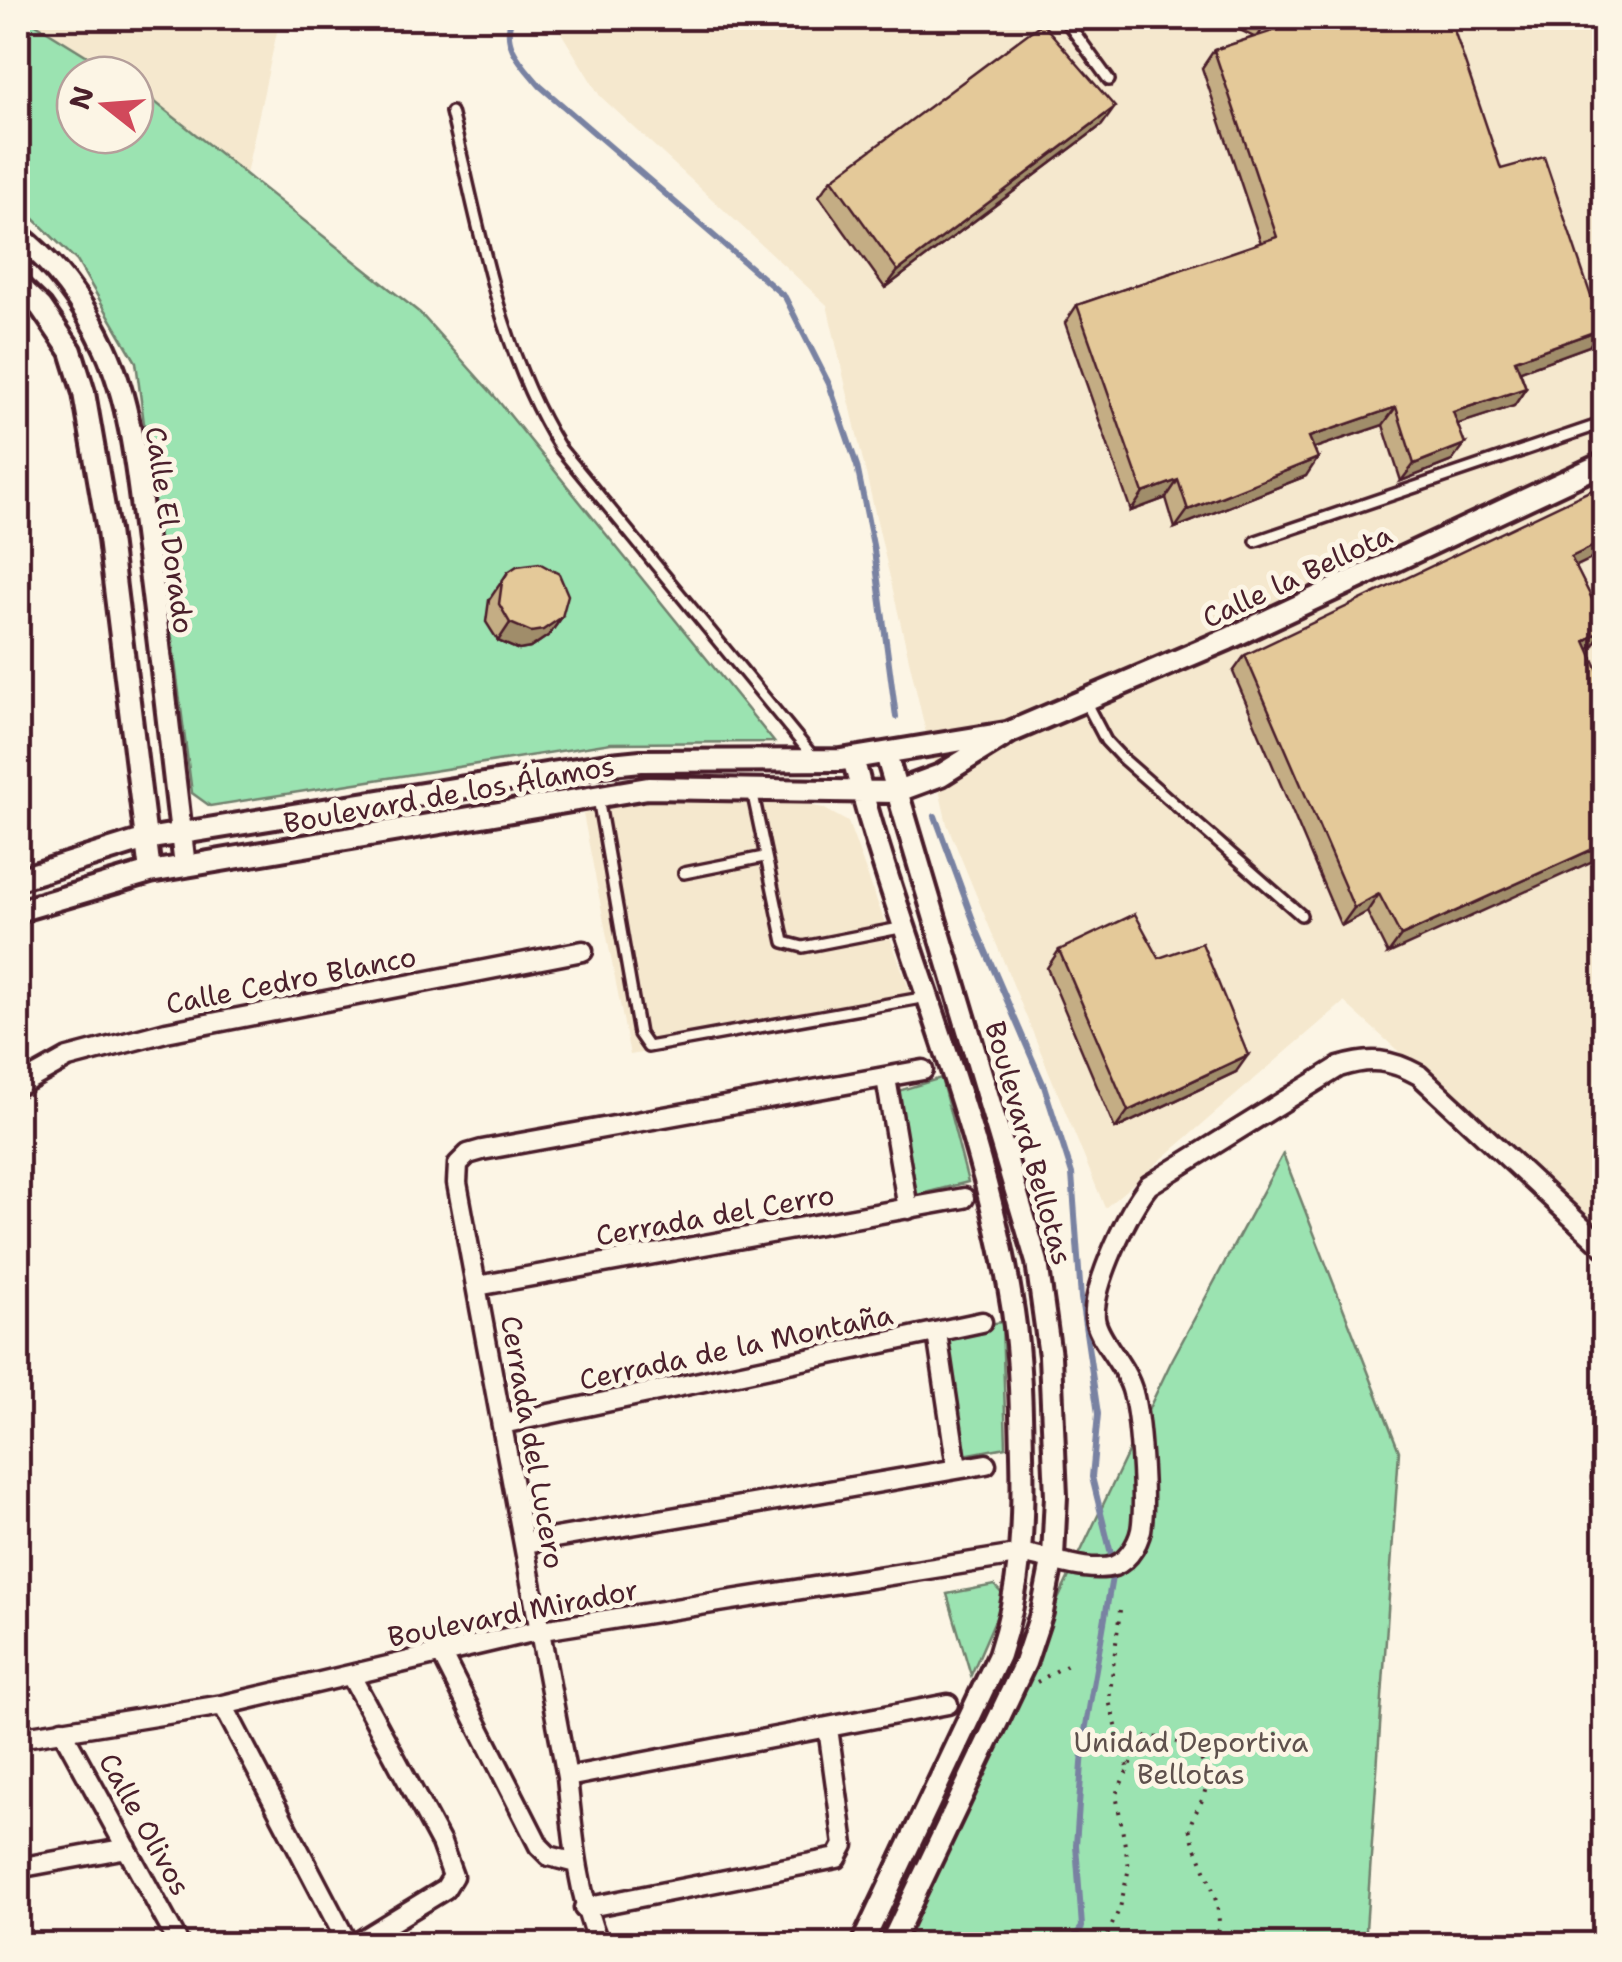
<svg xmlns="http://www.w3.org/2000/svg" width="1622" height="1962" viewBox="0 0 1622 1962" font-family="'Shantell Sans',sans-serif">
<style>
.built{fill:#f5e8ce}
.green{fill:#9be3b1;stroke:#72816e;stroke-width:2.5}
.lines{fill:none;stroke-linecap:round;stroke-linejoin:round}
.stream{stroke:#7982a2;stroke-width:6}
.service-casing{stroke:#4a1f2b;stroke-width:16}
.minor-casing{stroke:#4a1f2b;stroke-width:25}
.tertiary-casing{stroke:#4a1f2b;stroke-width:28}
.path{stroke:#4a1f2b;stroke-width:4;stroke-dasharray:2.5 8;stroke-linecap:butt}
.service{stroke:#fcf5e5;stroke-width:9}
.minor{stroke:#fcf5e5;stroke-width:18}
.tertiary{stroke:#fcf5e5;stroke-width:20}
.wall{fill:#c4ad84;stroke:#4a1f2b;stroke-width:2.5}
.shaded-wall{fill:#a08d6b;stroke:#4a1f2b;stroke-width:2.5}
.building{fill:#e4c999;stroke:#4a1f2b;stroke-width:2.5}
.labels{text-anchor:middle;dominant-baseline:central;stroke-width:10;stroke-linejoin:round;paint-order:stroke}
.street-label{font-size:28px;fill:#4a1f2b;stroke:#fcf5e5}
.park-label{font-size:28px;fill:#5e504c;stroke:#fcf5e5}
</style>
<rect width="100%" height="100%" fill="#fcf5e5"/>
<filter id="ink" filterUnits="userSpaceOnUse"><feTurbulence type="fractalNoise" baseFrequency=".01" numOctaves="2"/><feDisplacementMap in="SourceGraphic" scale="20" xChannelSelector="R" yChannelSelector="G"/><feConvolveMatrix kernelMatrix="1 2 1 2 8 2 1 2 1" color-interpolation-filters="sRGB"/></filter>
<g filter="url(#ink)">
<path class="built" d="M18 18H280L246 174 135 101V75H95Z
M552 18H1604V1237L1344 1002 1105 1208 947 824 827 305 600 96Z
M656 797 777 798 823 808 848 822 915 1005 630 1055 583 814Z"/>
<path class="green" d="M18 18H26L118 75H75V135H135V86L420 313 496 398 774 742 611 743 210 806 192 793 136 362 77 261 18 203Z
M941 1078 968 1182 917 1195 898 1091Z
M1283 1154 1399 1451 1365 1944H894L1171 1362Z
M1002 1322 1006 1447 964 1455 944 1331Z
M994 1585 1005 1597 971 1675 947 1594Z"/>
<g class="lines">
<path class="stream" d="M512 18C500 45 524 66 540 86L785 297 829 384 857 466 874 550 896 717
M935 816 977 931 1044 1086 1072 1174 1081 1298 1098 1414 1092 1477 1114 1566 1084 1737 1076 1845 1082 1927 1069 1944"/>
<g class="service-casing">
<path id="service" d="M1064 18 1109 80
M451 112C480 226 497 347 560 448L815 759
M1592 468 1604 492
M1256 541 1604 423
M1086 703 1106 741 1122 758 1301 915
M752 790 784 942 803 947 905 927
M598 798 639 1034 648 1047 927 997
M684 873 764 857"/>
</g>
<g class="minor-casing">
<path id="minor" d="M886 1078 908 1209
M18 1086 68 1058 166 1032 583 951
M477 1286 964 1198
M937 1333 957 1468
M502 1424 982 1322
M1602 1478H1604
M526 1543 986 1464
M441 1653 539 1846 549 1856 576 1863
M351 1676 441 1843 453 1876 445 1889 355 1944
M223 1705 348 1944
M62 1730 179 1944
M18 1738 223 1705 536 1631 1023 1554C1049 1557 1088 1574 1114 1566 1130 1560 1141 1539 1142 1523 1145 1496 1140 1418 1133 1393 1127 1366 1097 1339 1095 1318 1092 1286 1129 1209 1149 1185L1339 1067C1370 1057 1390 1059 1419 1075L1604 1247
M567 1777 948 1704
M18 1868 127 1848
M584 1908 837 1858 844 1845 828 1728
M599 1944C577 1891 573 1835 567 1777L457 1183 458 1164 468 1154 482 1150 923 1070"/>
</g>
<g class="tertiary-casing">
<path id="tertiary" d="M18 235C56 265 84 303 105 348 133 409 138 482 147 549 161 654 172 760 185 866
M18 285 41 307 71 351 84 393 108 531 150 872
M886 754 1037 1262 1050 1356 1056 1496 1053 1557 1042 1612 1025 1663 891 1944
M853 758C900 943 984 1121 1013 1311 1020 1358 1021 1406 1022 1454 1024 1525 1021 1588 999 1655L862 1944
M18 879 146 839 601 765 641 761 841 760 1006 733
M18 911 150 872 648 788 895 792 941 775 1010 732 1228 639 1604 463"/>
</g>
<path class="path" d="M1120 1610 1109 1701 1129 1771
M1037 1682 1068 1664
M1103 1944 1120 1908 1129 1868 1116 1794 1144 1737C1176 1736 1215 1752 1205 1791 1202 1804 1193 1815 1189 1828 1200 1866 1228 1904 1216 1944"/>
<use href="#service" class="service"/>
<use href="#minor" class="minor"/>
<use href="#tertiary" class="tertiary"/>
</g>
<path class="wall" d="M1215 18H1270L1258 36 1501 169 1589 346 1520 371 1526 388 1514 406 1457 424 1452 461 1401 481 1383 425 1314 448 1306 476 1175 528 1166 498 1131 511 1065 323 1077 305 1261 243 1202 68 1214 50 1254 37Z
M1102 125 885 288 819 196 832 179Z
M1575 566 1604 623V630L1594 645 1588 648 1604 684 1388 954 1367 912 1341 926 1233 672 1245 655Z
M508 572 562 617 549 635 530 648 519 650 498 641 486 622 489 600Z
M1059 950 1159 958 1236 1072 1115 1129 1047 968Z"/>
<path class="shaded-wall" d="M1115 107 1102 125 885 288 898 271Z
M1602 329 1589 346 1502 378 1515 360Z
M1526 388 1514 406 1440 430 1453 412Z
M1396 407 1383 425 1297 454 1309 437Z
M1465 444 1452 461 1401 481 1414 464Z
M1318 458 1306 476 1175 528 1188 510Z
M1178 480 1166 498 1131 511 1143 493Z
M1604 541V553L1558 575 1571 557Z
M562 617 549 635 530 648 519 650 498 641 510 623Z
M1604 628 1594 645 1573 658 1585 641Z
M1604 844V856L1388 954 1401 936Z
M1379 894 1367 912 1341 926 1354 908Z
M1248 1055 1236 1072 1115 1129 1128 1111Z"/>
<path class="building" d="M1313 18H1450L1501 169 1544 157 1602 329 1515 360 1526 388 1453 412 1465 444 1414 464 1396 407 1309 437 1318 458 1188 510 1178 480 1143 493 1077 305 1277 237 1214 50Z
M1042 23 1115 107 898 271 832 179Z
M1604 484V541L1571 557 1604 623V628L1585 641 1604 684V844L1401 936 1379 894 1354 908 1245 655Z
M539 563 559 574 568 595 562 617 543 630 531 632 510 623 499 604 502 582 508 572 517 566Z
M1135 914 1159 958 1202 943 1248 1055 1128 1111 1059 950Z"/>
</g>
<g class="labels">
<g class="street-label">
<text transform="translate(170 530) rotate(82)">Calle El Dorado</text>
<text transform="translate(1297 576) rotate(-25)">Calle la Bellota</text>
<text transform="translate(449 794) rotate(-10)">Boulevard de los Álamos</text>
<text transform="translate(291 980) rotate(-11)">Calle Cedro Blanco</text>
<text transform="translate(1029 1143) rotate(74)">Boulevard Bellotas</text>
<text transform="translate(715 1215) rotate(-10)">Cerrada del Cerro</text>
<text transform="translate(736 1347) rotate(-12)">Cerrada de la Montaña</text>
<text transform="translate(533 1442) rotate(80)">Cerrada del Lucero</text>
<text transform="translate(513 1613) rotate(-11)">Boulevard Mirador</text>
<text transform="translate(145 1824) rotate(61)">Calle Olivos</text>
</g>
<g class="park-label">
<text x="1191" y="1742">Unidad Deportiva<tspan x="1191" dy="32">Bellotas</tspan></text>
</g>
</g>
<rect width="1622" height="1962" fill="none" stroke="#fcf5e5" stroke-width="60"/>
<rect x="30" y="30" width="1562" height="1902" fill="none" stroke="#4a1f2b" stroke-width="4" filter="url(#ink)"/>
<g transform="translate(105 105) rotate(287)"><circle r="48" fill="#fcf5e5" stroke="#b59f9b" stroke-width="2.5"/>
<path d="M0-8L18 38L0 25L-18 38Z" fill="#d1495b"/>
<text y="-15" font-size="28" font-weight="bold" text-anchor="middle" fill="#4a1f2b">N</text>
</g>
</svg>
